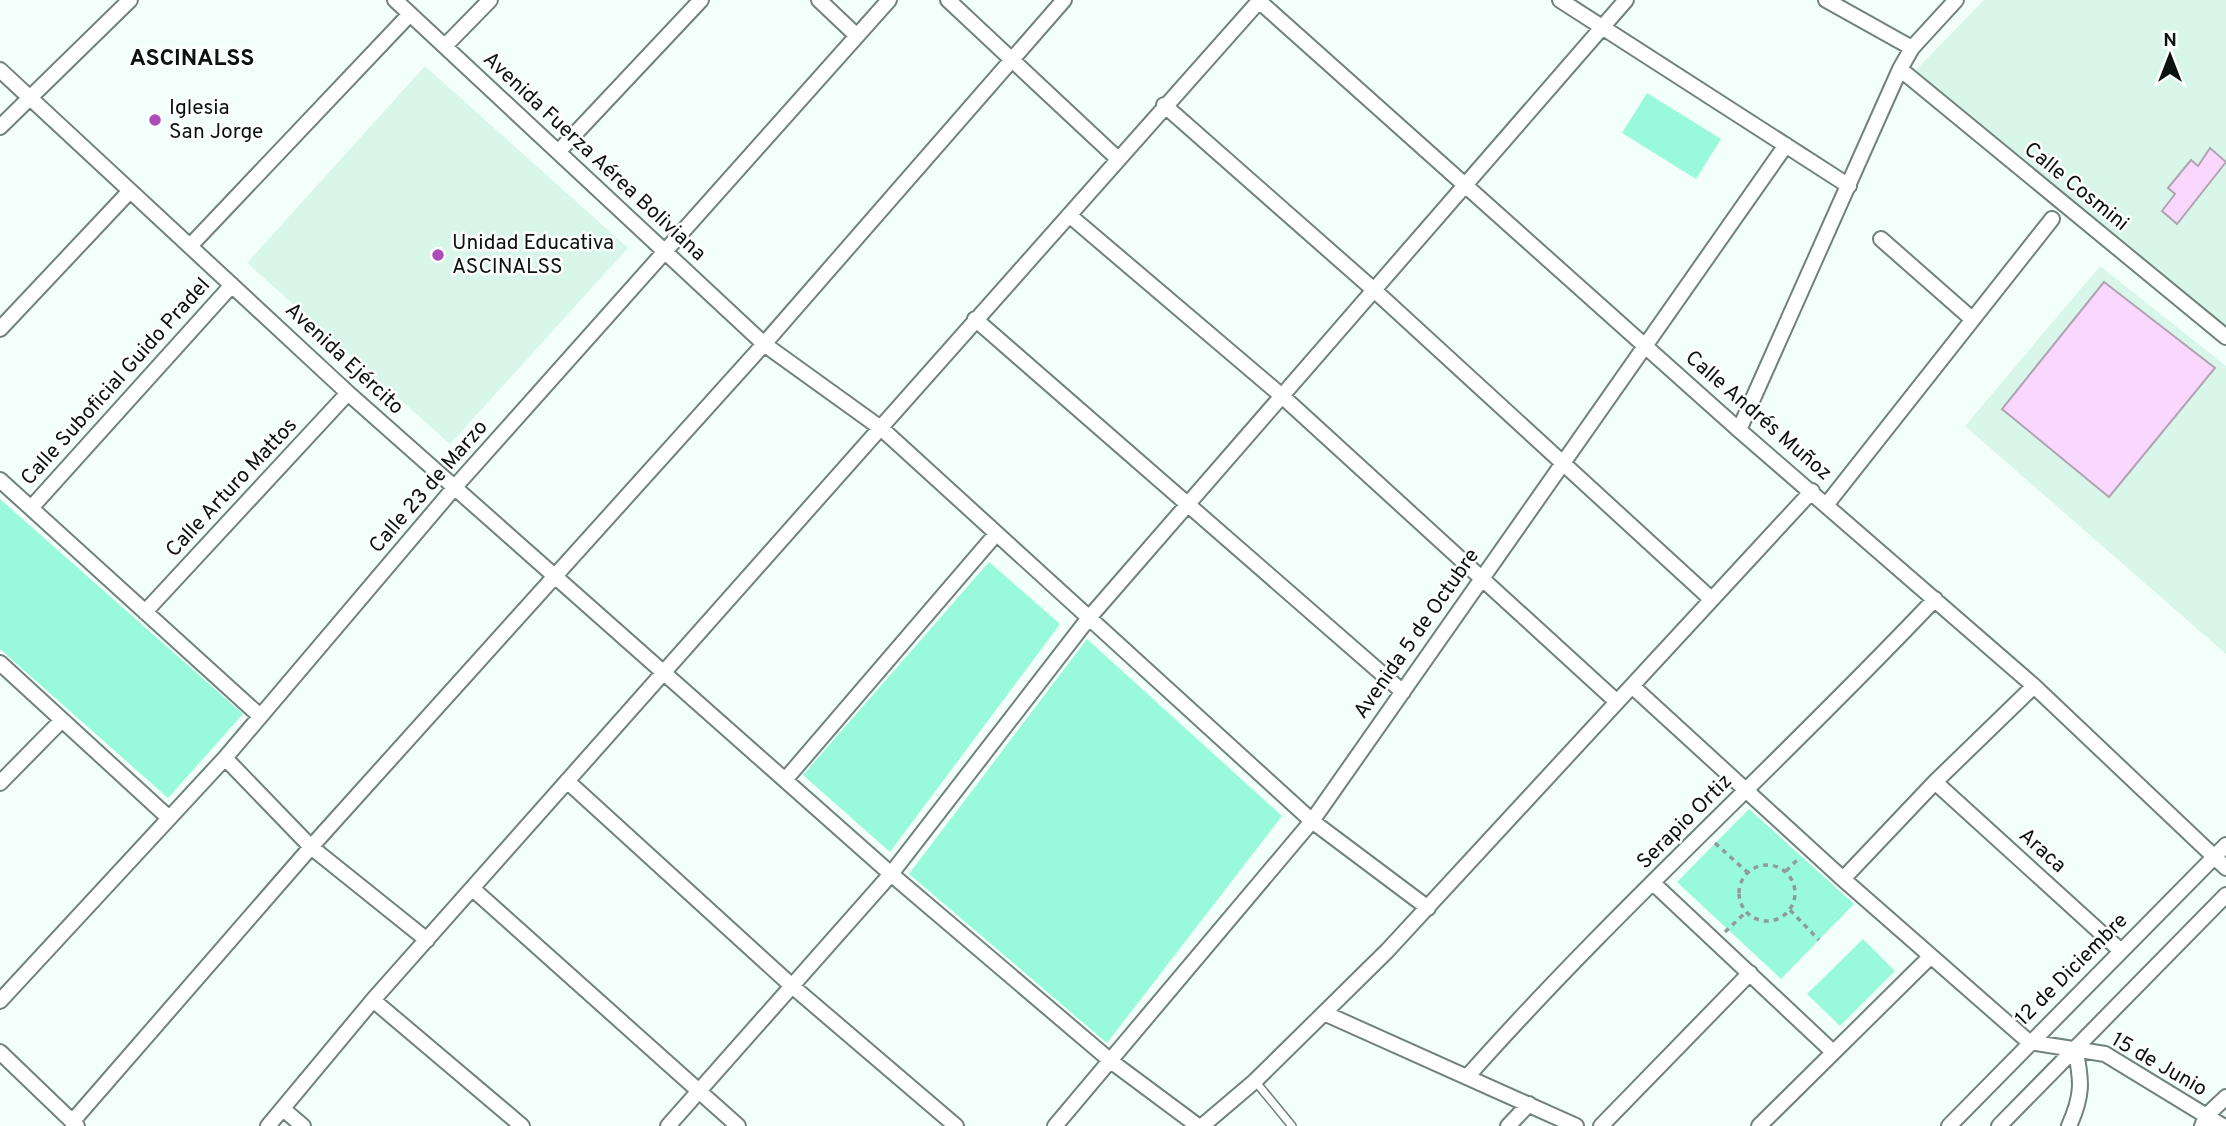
<svg xmlns="http://www.w3.org/2000/svg" width="2226" height="1126" viewBox="0 0 2226 1126" font-family="Overpass,sans-serif">
<style>
.built{fill:#d9f6eb}
.green{fill:#99fadb}
.building{fill:#f9d7ff;stroke:#b0a4b1;stroke-width:2}
.lines{fill:none;stroke-linecap:round;stroke-linejoin:round}
.lane-casing{stroke:#70827b;stroke-width:10}
.street-casing{stroke:#70827b;stroke-width:18}
.path{stroke:#909a96;stroke-width:3.5;stroke-dasharray:5 5;stroke-linecap:butt}
.lane{stroke:#fff;stroke-width:7}
.street{stroke:#fff;stroke-width:14}
.poi-dot{fill:#a94db8;stroke:#fff;stroke-width:2.5}
.labels{text-anchor:middle;dominant-baseline:central;stroke-width:5;stroke-linejoin:round;paint-order:stroke}
.poi-label{font-size:21px;fill:#0b120f;stroke:#fff;text-anchor:start}
.street-label{font-size:21px;fill:#0b120f;stroke:#fff}
.neighbourhood-label{font-size:23px;font-weight:bold;fill:#0b120f;stroke:#fff}
</style>
<rect width="100%" height="100%" fill="#f3fffa"/>
<path class="built" d="M1984 0H2226V329L1913 73Z
M425 66 628 248 450 444 247 263Z
M2100 266 2226 366V654L1965 426Z"/>
<path class="green" d="M1647 93 1721 139 1696 179 1622 133Z
M0 499 243 714 168 798 0 649Z
M989 562 1060 624 890 852 803 775Z
M1087 639 1282 816 1107 1043 909 874Z
M1749 809 1854 904 1781 979 1677 882Z
M1863 939 1895 971 1840 1026 1807 994Z"/>
<path class="building" d="M2210 148 2226 162 2177 224 2162 211 2175 194 2168 188 2191 160 2198 166Z
M2104 282 2215 368 2109 497 2002 409Z"/>
<g class="lines">
<g class="lane-casing">
<path id="lane" d="M1255 1081 1292 1126"/>
</g>
<g class="street-casing">
<path id="street" d="M395 0 764 344 882 429 1312 821 1428 908
M819 0 857 36
M948 0 1118 159
M1560 0 1849 186
M1826 0 1912 48
M1259 1 1739 430 2034 686 2226 868
M445 46 490 0
M1900 69 2226 337
M0 70 348 393 891 874 1112 1062 1198 1126
M1164 105 1374 290 1710 598
M0 127 130 0
M558 152 701 0
M1069 215 1282 396 1617 702
M1881 239 1972 319
M190 246 410 14
M975 319 1403 692
M0 329 129 192
M1739 430 1900 69 1912 48 1956 0
M0 480 260 716
M1827 504 2052 219
M31 508 232 285
M145 612 348 393
M0 663 169 818
M1632 686 1843 879 2029 1042 2105 1054 2223 1126
M225 758 311 847 427 940
M785 780 996 534
M567 781 792 986 956 1126
M1935 782 2121 951
M0 783 62 720
M1843 879 1935 782 2034 686
M1653 883 1833 1052
M474 890 738 1126
M373 1000 522 1126
M0 1001 225 758 454 488 889 0
M1324 1013 1576 1126
M0 1052 77 1126
M1467 1077C1615 910 1782 761 1935 599
M283 1109 303 1126
M72 1122 311 847 764 344 1064 0
M268 1126 373 1000 1260 0
M668 1126 891 874 1088 619 1626 0
M1055 1126 1312 821 1786 145
M1202 1126 1255 1081 1387 951 1812 491
M1508 1126 1529 1104
M1601 1126 1750 973
M1759 1126 1931 956
M1949 1126 2226 845
M1999 1126 2226 895
M2069 1126C2083 1095 2082 1081 2075 1048
M2202 1126 2206 1116 2226 1097"/>
</g>
<path class="path" d="M1715 843 1747 872
M1739 893a28 28 0 1 1 56 0a28 28 0 1 1-56 0Z
M1786 871 1798 859
M1790 910 1819 940
M1725 932 1746 912"/>
<use href="#lane" class="lane"/>
<use href="#street" class="street"/>
</g>
<g class="poi-dot">
<circle cx="155" cy="120" r="7"/>
<circle cx="438" cy="255" r="7"/>
</g>
<g class="labels">
<g class="poi-label">
<text x="169" y="108">Iglesia<tspan x="169" dy="24">San Jorge</tspan></text>
<text x="452" y="243">Unidad Educativa<tspan x="452" dy="24">ASCINALSS</tspan></text>
</g>
<g class="street-label">
<text transform="translate(594 157) rotate(43)">Avenida Fuerza Aérea Boliviana</text>
<text transform="translate(2076 187) rotate(39)">Calle Cosmini</text>
<text transform="translate(344 359) rotate(43)">Avenida Ejército</text>
<text transform="translate(116 382) rotate(-48)">Calle Suboficial Guido Pradel</text>
<text transform="translate(1758 416) rotate(41)">Calle Andrés Muñoz</text>
<text transform="translate(429 487) rotate(-49)">Calle 23 de Marzo</text>
<text transform="translate(232 488) rotate(-47)">Calle Arturo Mattos</text>
<text transform="translate(1417 634) rotate(-55)">Avenida 5 de Octubre</text>
<text transform="translate(1685 822) rotate(-45)">Serapio Ortiz</text>
<text transform="translate(2042 851) rotate(42)">Araca</text>
<text transform="translate(2072 970) rotate(-45)">12 de Diciembre</text>
<text transform="translate(2159 1065) rotate(30)">15 de Junio</text>
</g>
<g class="neighbourhood-label">
<text x="192" y="59">ASCINALSS</text>
</g>
</g>
<g transform="translate(2170 56)" stroke="#ffffff" stroke-width="5" paint-order="stroke">
<path d="M0-5L12 26L0 18L-12 26Z" fill="#0b120f"/>
<text y="-10" font-size="19" font-weight="bold" text-anchor="middle" fill="#0b120f">N</text>
</g>
</svg>
